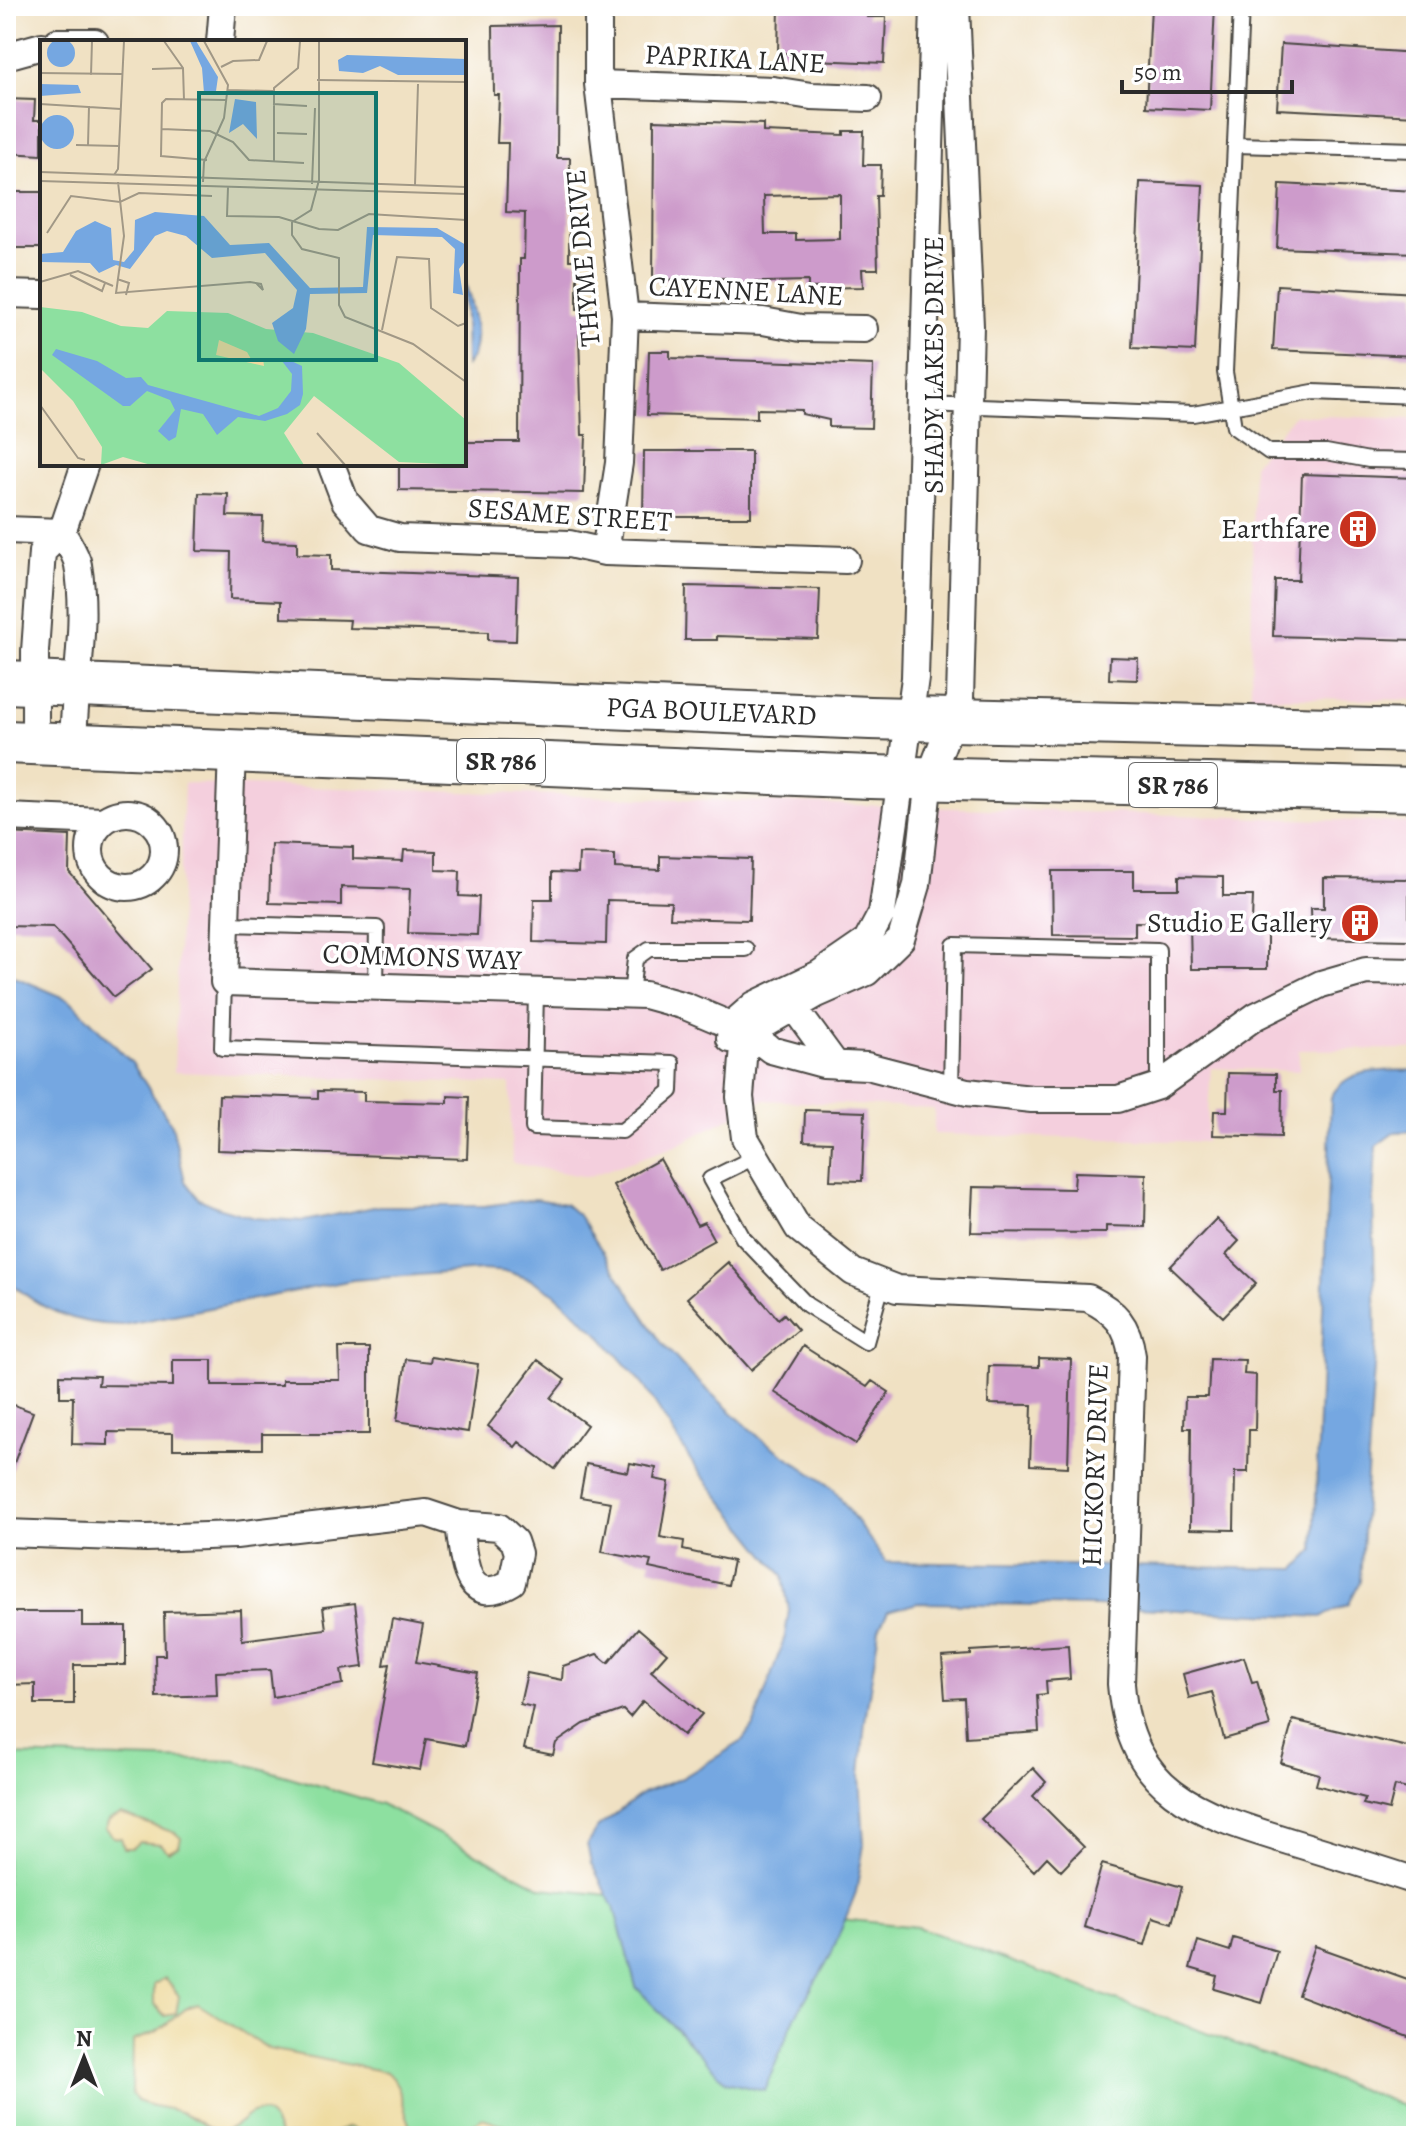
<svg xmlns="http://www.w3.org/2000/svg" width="1422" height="2142" viewBox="0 0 1422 2142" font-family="Alegreya,serif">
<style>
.built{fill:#f4cfdd}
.green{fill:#8de0a0;stroke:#5c8666;stroke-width:2}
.sand{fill:#eeda9e;stroke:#8c8264;stroke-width:2}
.water{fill:#75a7e1;stroke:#506986;stroke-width:2}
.building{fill:#cd9bcb;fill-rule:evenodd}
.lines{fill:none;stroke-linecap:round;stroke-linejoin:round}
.service-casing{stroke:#494642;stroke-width:18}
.minor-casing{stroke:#494642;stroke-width:30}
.primary-casing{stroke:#494642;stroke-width:46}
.service{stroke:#fff;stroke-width:14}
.minor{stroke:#fff;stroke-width:26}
.primary{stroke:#fff;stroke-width:42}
.labels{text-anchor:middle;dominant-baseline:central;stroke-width:7;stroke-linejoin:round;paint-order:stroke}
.shield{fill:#fff;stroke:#6b6b6b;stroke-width:2}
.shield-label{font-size:26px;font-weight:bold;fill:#2b2b2b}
.street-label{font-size:28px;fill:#2b2b2b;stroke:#fff}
.poi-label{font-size:28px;fill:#2b2b2b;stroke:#fff;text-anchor:end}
.inset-road{fill:none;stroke:#a19886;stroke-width:2}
.view{fill:#0f766e;fill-opacity:0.15;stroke:#0f766e;stroke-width:4}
.inset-edge{fill:none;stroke:#2b2b2b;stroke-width:4}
</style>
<rect width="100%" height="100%" fill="#fff"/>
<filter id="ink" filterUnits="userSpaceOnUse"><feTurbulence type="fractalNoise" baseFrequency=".0125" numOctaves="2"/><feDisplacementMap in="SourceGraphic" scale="16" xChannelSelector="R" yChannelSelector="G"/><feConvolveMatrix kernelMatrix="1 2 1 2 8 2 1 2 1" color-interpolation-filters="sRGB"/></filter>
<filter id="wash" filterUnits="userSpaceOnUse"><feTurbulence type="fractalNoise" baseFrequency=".006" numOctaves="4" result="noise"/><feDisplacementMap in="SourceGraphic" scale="32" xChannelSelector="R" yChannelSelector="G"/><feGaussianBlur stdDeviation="1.8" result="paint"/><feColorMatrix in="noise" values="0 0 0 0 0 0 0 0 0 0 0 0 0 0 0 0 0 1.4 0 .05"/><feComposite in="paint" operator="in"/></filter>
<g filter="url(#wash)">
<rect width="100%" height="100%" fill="#f0e1c3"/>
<path class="built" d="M1294 415 1416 419V700L1251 697 1253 465Z
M184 783 1416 823V1049L1299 1050V1071L1211 1068 1206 1142 934 1134V1109L764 1100 676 1146 587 1177 512 1163 510 1084 174 1072Z"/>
<path class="green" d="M6 1755 236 1761 381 1804 542 1888 917 1927 1416 2110V2136H6Z"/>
<path class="sand" d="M121 1814 175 1833 181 1838 179 1846 168 1852 161 1844 139 1842 132 1848H124L121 1838 113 1837 105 1828 109 1820Z
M165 1978 179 1996 176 2014 165 2016 154 2004V1984Z
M198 2004 269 2049 387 2072C407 2088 400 2121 420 2135L463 2131 483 2118 511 2127 518 2136H376L349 2127 324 2136H280C276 2128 272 2114 262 2112 246 2109 240 2128 224 2130 206 2131 199 2120 185 2114 170 2107 152 2108 137 2101L132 2094 133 2041 156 2032 188 2007Z"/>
<path class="water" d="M464 277C470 303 487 343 466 366Z
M6 973 70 1000 132 1063 172 1125 185 1181 199 1199 220 1208 254 1218 304 1221 379 1206H484L536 1199 565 1204 580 1217 661 1342 691 1375 760 1438 833 1488 886 1562 1296 1569 1314 1550 1331 1097C1348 1065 1384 1072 1416 1070V1131L1395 1132 1376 1146 1373 1199 1376 1337 1360 1581 1349 1604 1321 1617 1096 1606 918 1603 888 1611 879 1629 865 1721 860 1775 864 1845 856 1892 831 1955 795 2017 764 2091 726 2082 636 1987 614 1907 591 1863 587 1844 597 1828 643 1793 682 1778 741 1742 754 1724 785 1636 789 1610 783 1576 695 1467 644 1386 598 1333 555 1294 532 1280 509 1272 482 1270 353 1280 122 1325C78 1325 38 1310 6 1278Z"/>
<g id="blocks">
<path class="building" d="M779 6H868L867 17H886L884 63 815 60V54L778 53Z
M1151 6H1215L1210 110 1146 107Z
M558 25 557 158H570L569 260H577V309H587V334H579L582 435H586L584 493 399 490V464H464V442H519L520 259H524L525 213 506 212 508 143H497L499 95H494L493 26Z
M1281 44 1416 53V116L1277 109Z
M6 99 35 100 34 120H42V155L6 153Z
M654 120 763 124V132L844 135V131H864L863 165H881L880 196H876L878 269H862L863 287 808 288V281L726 283V278L653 280ZM840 194V239L796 240V234H765L764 196Z
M1140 182 1203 185 1195 351 1132 348Z
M1280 184 1416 191V253L1277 248Z
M6 192H42V248H6Z
M1277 285 1416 293V356L1273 350Z
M649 351H670V358L873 365 871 428 829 427V420L802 414V410L757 409V418L647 415Z
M644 451H751V517H643Z
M1302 474 1416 478V640L1273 636 1275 580H1298Z
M199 493 228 494 227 516 263 517 262 541 297 542V554L331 555V570L518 577 516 641 488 640V632L349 628 350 620 281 618V601L230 599 231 552 197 551Z
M686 586 820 589 818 639 717 636V640H685Z
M1110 657 1138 658 1137 680 1109 679Z
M7 833 70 836 69 872 152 969 114 997 53 927 6 926Z
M271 844 353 847V859L403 861 404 850 436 851V870L460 871 459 896 479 897 477 935 408 933 410 889 341 887V905L269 903Z
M579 854 615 855V868L660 870V856L751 859 749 920 670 918 671 902 607 900 606 944 533 942 534 899H552V872L578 873Z
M1052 871H1134V889H1179V876L1223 877V896H1253L1252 921H1267V969H1191L1190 923 1135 922V936L1053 935Z
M1324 878 1409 879V940L1312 938 1311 908H1324Z
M1228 1073 1276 1074V1090H1282L1281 1137 1213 1135 1214 1111H1227Z
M318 1091 364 1092V1101L448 1103V1096L469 1097 467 1159 217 1150 219 1095 318 1098Z
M805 1110 865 1112 862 1181 830 1180 832 1142 804 1141Z
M660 1159 697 1225 704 1222 714 1240 660 1270 613 1185Z
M1075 1172 1146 1174 1145 1227 1106 1226V1233L971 1232 973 1187 1074 1189Z
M1216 1219 1239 1241 1226 1255 1256 1283 1223 1317 1170 1267Z
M728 1262 778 1319 784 1314 798 1330 751 1370 687 1298Z
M803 1346 867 1387 872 1381 889 1392 856 1444 774 1392Z
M339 1348H369V1434H262V1449H173V1433L108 1432V1445L72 1444 73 1397H60V1375L99 1376 98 1385 173 1386V1360H212V1385H282V1380H340Z
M431 1357 478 1364 468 1432 397 1421 406 1359 430 1362Z
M1039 1358 1071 1359 1068 1467 1030 1465 1032 1405 988 1404 989 1366 1039 1367Z
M1210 1359 1245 1360 1244 1374 1256 1375 1255 1430H1249L1248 1472H1235L1234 1530 1190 1529 1191 1428H1184L1185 1397H1208Z
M538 1360 565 1380 551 1398 587 1425 555 1469 519 1442 515 1447 488 1426Z
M6 1402 33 1412 8 1479H6Z
M630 1463 656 1468 654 1479 669 1482 660 1537 684 1541 683 1550 733 1561 728 1585 649 1568 651 1561 602 1552 611 1502 580 1497 586 1464 628 1472Z
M355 1603 363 1667 341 1670 343 1684 273 1697 270 1670 216 1672 217 1695 156 1697 155 1655H165L164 1612 241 1610 242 1640 326 1629 323 1607Z
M6 1612H82V1626H126V1665H74V1704H35V1684L6 1685Z
M392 1619 423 1625 416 1662 478 1673 465 1746 426 1739 420 1770 372 1762 390 1664 384 1665Z
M638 1628 667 1653 651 1671 702 1714 683 1735 643 1701 630 1717 623 1710 584 1724 556 1743 553 1755 524 1749 533 1707 520 1704 527 1673 562 1680 563 1666 597 1654 608 1663Z
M1068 1645 1070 1679 1046 1681 1047 1694 1037 1695 1039 1732 966 1737 964 1698 945 1699 942 1657 971 1655V1651Z
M1244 1657 1252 1682 1257 1681 1270 1726 1224 1739 1212 1692 1189 1698 1183 1674Z
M1293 1720 1416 1749V1791L1395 1786 1389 1810 1363 1804 1365 1798 1316 1785 1319 1774 1281 1763Z
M1033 1768 1046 1782 1033 1796 1084 1847 1061 1871 1047 1857 1034 1871 981 1819Z
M1102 1864 1182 1887 1172 1923 1153 1917 1145 1945 1084 1927Z
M1233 1938 1277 1951 1262 2003 1214 1989 1217 1976 1190 1968 1198 1941 1230 1951Z
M1315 1946 1416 1982V2040L1298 1995Z"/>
</g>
</g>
<g filter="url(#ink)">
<use href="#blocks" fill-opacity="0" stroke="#494642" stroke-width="2"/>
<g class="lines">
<g class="service-casing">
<path id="service" d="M1241 6 1225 372 1234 427 1269 452H1326L1369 460 1416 461
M1235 145 1416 150
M923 404 1193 414 1313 392 1416 396
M226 924 377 928 376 986
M224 982 222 1048 672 1063 671 1091 622 1131 533 1128 536 992
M631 995 635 959 649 949H746
M951 1088 954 945 1158 950V1086
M755 1157 710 1179 743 1238 807 1305 866 1342 882 1285"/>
</g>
<g class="minor-casing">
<path id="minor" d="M598 6V84L625 316 619 463 605 552
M956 6 970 326 960 699 929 779 917 885 901 939 867 972 817 994 749 1033 744 1046 740 1097 745 1138 798 1228 853 1272 897 1289 1088 1298C1116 1312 1128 1325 1132 1356L1121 1684C1130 1793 1197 1813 1288 1841 1331 1854 1373 1867 1416 1881
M57 42H95
M220 42 223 6
M6 56 42 46
M598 84 773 90 811 96 868 98
M6 294 42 295
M625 316 763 321 801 328 864 329
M331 464 345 501 369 529 400 538 569 544 605 552 846 560
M6 530 62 532
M62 532C67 542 76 554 78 565 88 624 74 686 73 744
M35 743V651L42 552 62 532 85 464
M232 750 224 982 645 995 685 1006 749 1033 771 1050 823 1064 867 1066 967 1092 1032 1099H1118L1158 1086 1256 1016 1321 984 1366 971 1416 972
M90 850a37 37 0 1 1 74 0a37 37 0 1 1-74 0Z
M6 817 103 821
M784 994 836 1065
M730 1039 731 1025 754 1005 819 974 867 941 882 913 915 678 934 6
M6 1533 146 1538 236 1535 426 1513 459 1524 499 1527 514 1541 518 1553 512 1582C463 1611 464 1557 459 1524"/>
</g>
<g class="primary-casing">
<g id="primary">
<path id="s1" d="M6 682 870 718 1416 731"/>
<path d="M6 742 870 777 1416 790"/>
</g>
</g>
<use href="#service" class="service"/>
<use href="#minor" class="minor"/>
<use href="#primary" class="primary"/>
</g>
</g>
<defs>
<g id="building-disc" transform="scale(2)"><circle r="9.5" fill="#c8321e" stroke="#fff"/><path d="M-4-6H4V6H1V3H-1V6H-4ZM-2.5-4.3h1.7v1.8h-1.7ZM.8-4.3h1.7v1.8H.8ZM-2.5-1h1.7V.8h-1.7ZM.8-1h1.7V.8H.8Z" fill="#fff"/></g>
</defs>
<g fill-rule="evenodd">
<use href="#building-disc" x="1358" y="529"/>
<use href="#building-disc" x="1360" y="923"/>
</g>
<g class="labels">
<g class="shield">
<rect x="457" y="739" width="88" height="44" rx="6"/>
<rect x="1129" y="763" width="88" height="44" rx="6"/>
</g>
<g class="shield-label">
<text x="501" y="761">SR 786</text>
<text x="1173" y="785">SR 786</text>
</g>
<g class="street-label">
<text transform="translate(735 59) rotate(3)">PAPRIKA LANE</text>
<text transform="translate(583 258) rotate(-95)">THYME DRIVE</text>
<text transform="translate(746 291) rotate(3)">CAYENNE LANE</text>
<text transform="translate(934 365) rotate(-90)">SHADY LAKES DRIVE</text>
<text transform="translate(570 515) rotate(4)">SESAME STREET</text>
<text stroke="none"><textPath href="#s1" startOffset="706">PGA BOULEVARD</textPath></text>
<text transform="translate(422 957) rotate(2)">COMMONS WAY</text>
<text transform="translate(1095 1465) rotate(-88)">HICKORY DRIVE</text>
</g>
<g class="poi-label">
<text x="1330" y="529">Earthfare</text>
<text x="1332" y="923">Studio E Gallery</text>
</g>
</g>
<g transform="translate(40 40)">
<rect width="426" height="426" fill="#f0e1c3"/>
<path d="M0 267 42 272 81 286 108 288 127 271 188 273 226 289 273 293 359 323 426 380V425L359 422 274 356 244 393 264 425H111L83 417 61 425 62 407 33 361 0 328Z" fill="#8de0a0"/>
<path d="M179 300 207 312 211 319 223 318 224 326 176 315Z" fill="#eeda9e"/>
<path d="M7 13a14 14 0 1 1 28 0a14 14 0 1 1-28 0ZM150 1H156L178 37 176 51 164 53 162 28ZM307 15 426 19V35H358L340 26 323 33 299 31 298 20ZM0 44 38 45 41 53 0 56ZM195 59 216 62 217 99 203 84 189 93ZM0 92a17 17 0 1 1 34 0a17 17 0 1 1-34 0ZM115 172 164 176 190 205 229 203 270 248 323 247 327 187 397 188 426 205V220L419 229 423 255 413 253 415 209 402 197 333 195 327 253 270 254 266 289 254 314 238 301 232 283 253 268 257 250 225 213 172 218 146 196 127 191 115 196 90 229 76 225 59 233 50 223 0 222V214L23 212 36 191 55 181 71 188 73 220 84 222 94 210 95 180ZM16 309 57 321 86 338 101 337 108 345 219 376 238 368 251 351 252 334 242 321 247 319 262 326 263 354 260 365 247 374 225 381 198 377 177 395 163 374 141 369 136 397 129 401 118 391 135 370 130 360 107 351 90 366H83L12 315Z" fill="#75a7e1"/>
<path class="inset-road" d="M124 1 143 28 144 60M181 27 193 21 219 20 227 1M112 29 143 28M0 33 82 34M51 35 52 1M277 40 426 42M187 50 233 51M0 64 81 69M233 64 267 66M122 89 170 91 193 102 209 120 264 123M237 93 267 94M36 105 79 106M48 105 49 66M167 120 121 116 122 63 126 59 186 60M234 122V48L258 28 260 1M0 132 426 147M74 135 78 129 84 1M0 141 426 154M78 142 84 196 76 253 210 242 221 244 223 250 216 243M163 142 164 122 184 78 188 45 164 1M272 144 275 68M375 145 378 44M188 147 187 176 239 177 279 189 298 190 329 174 426 180M252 182V195L262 209 299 218V265L305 277 373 304 426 342M252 182 271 170 279 140V1M7 193 31 156 80 162 99 153 172 156M30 235 62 251 65 243M77 239 89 243 86 255M0 242 38 231 73 246M342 290 357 217 389 219 391 268 418 286 426 283M0 365 38 418 45 420M277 393 305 425"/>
<path class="view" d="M159 53H336V320H159Z"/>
<rect width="426" height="426" class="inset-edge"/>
</g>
<rect width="1422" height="2142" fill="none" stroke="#fff" stroke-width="32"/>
<g transform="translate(84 2058)" stroke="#ffffff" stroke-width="6" paint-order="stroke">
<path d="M0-6L14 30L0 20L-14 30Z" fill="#2b2b2b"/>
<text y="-12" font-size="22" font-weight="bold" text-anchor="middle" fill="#2b2b2b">N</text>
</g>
<path d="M1122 80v12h170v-12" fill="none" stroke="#2b2b2b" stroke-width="4"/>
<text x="1134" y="80" font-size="24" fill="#2b2b2b" stroke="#ffffff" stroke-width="6" paint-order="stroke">50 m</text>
</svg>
